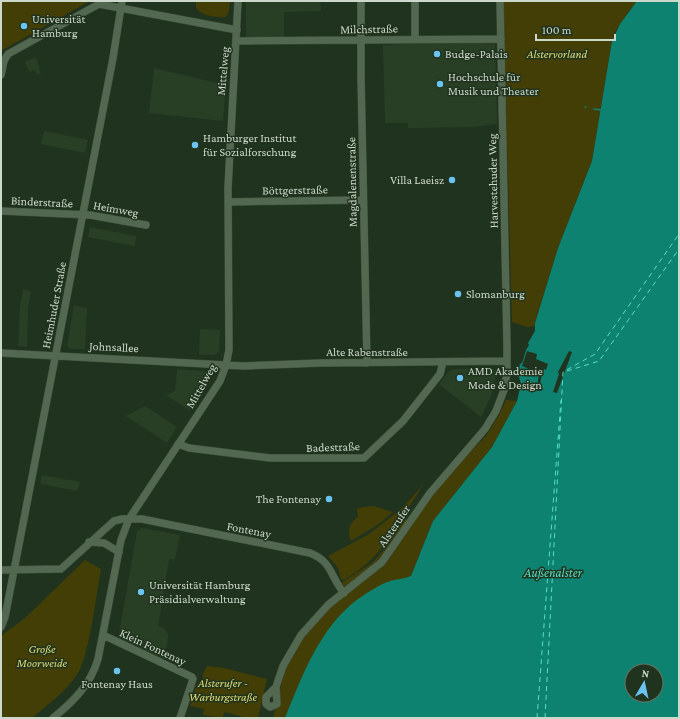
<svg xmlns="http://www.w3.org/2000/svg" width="680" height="719" viewBox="0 0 680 719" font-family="'Crimson Pro',serif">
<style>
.built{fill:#283f25}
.green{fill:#423e06}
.water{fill:#0e8270;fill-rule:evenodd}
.pier{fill:#20331e}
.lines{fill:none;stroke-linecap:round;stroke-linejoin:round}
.stream{stroke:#0e8270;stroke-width:1.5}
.ferry{stroke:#52dfc6;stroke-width:1;stroke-dasharray:5 4;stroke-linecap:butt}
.minor-casing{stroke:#40503e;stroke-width:8}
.minor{stroke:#536851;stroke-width:7}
.poi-dot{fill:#6bc3f2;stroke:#20331e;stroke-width:1.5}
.labels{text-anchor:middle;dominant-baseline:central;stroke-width:3;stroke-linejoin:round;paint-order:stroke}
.poi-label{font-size:12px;fill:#ccd8ca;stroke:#20331e;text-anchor:start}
.street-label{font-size:12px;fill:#ccd8ca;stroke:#20331e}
.park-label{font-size:12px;font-style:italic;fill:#e0da72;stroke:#20331e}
.water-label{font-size:13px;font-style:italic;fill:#52dfc6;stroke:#20331e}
</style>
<rect width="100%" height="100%" fill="#20331e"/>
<path class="built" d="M246 1H320L321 11 284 12V37L246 38Z
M480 41 486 44H495L497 124 473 127 408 128V123H385L383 45Z
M35 57 40 68 39 69 41 73 37 75 34 70 30 72 25 62Z
M154 68 226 85 223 121 149 113Z
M44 131 88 140 85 153 41 144Z
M90 227 136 236 135 246 88 237Z
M23 289 31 291 28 309 27 347 18 346 20 307Z
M74 305 87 308 85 349H69L67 346Z
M200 329 220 330 219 351 215 355H199Z
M177 369 206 371 210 374V378L189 410 166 395 175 391Z
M453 369H494L497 371 491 396 481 417 439 384 449 371Z
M145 406 177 427 167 443 126 416Z
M42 475 80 482 77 491 40 484Z
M142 528 180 535 175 559H169L158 626 164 628 168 635 167 645 163 660 118 639 137 531Z"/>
<path class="green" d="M1 1H90L1 51Z
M196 1H230L229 11 226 17C216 18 202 16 196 8Z
M503 1H649L631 8 615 32 612 41 592 161 558 248 535 322 536 326 527 327 512 322Z
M506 400 517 401 492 447 433 521 411 576 405 579 389 581 296 691 285 718H273L285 670 300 642 323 614 375 572 432 495 467 455 486 436 499 415Z
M424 484 405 513 400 510Z
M373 506 393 512 379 524 351 541C347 531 349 523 358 517L357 509 363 507Z
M396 513 402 517C381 548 378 559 344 580L341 579 338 568 328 556 369 534Z
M404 518 409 521 382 558 346 587 341 583 372 563 384 550Z
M85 560 101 569C96 595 90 652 78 673 67 691 47 705 32 718H1V636L25 618Z
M207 666 224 668 267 679 258 718H247L225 712 222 718 203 715 204 709 190 706 196 685 202 682 203 674Z"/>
<path class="water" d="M637 1H679V718H285C302 676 320 627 358 599 367 593 380 584 390 581 397 579 404 579 411 576L433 521 492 447 517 401 521 384 517 370 521 363H522L526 350 529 345 528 343 535 331V323L558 248 592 161 612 41 620 24ZM632 671H656V695H632Z"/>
<path class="pier" d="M527 351 537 354 536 359 548 364 546 370 544 369 542 374 539 389H542L541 391 534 390V388H537L539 373 522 366Z
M569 351 572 352 557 393 553 392 559 374 558 372Z"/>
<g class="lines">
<path class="stream" d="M585 107H586
M594 109 601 110"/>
<path class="ferry" d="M567 371 599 361 679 249
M537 718 561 400
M545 718 563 372 595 354 679 234"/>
<g class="minor-casing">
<path id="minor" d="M361 1V77L367 363
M415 1V39
M237 41 501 39
M1 75 4 61 8 54 99 4 237 30
M228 202 363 200
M1 211 90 215 146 225
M1 353 244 366 321 363 507 361
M178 444 189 448 270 458H364L403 421 440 374 443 362
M89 542 104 543 119 552
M1 570 61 569 114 521 122 519H142L310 553C333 562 330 577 344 593
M1 627 5 617 113 58 122 1
M103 635 192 677 193 679 180 718
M276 687 266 697V704L270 707 277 704 276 687 283 666 301 635 328 605 382 562 430 493 485 429 496 411 504 390 507 373V346L500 1
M53 718C73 702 91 684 98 659L121 540 129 519 220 381 226 365 229 350 228 188 238 1"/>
</g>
<use href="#minor" class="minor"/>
</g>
<g class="poi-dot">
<circle cx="24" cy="26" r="4"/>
<circle cx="437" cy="54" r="4"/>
<circle cx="440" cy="84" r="4"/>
<circle cx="195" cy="145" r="4"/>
<circle cx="452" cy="180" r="4"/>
<circle cx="458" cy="294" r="4"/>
<circle cx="460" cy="378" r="4"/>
<circle cx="329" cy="499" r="4"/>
<circle cx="141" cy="592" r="4"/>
<circle cx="117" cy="671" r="4"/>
</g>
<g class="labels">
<g class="poi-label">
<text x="32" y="19">Universität<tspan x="32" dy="14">Hamburg</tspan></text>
<text x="445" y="54">Budge-Palais</text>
<text x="448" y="77">Hochschule für<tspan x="448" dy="14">Musik und Theater</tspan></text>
<text x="203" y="138">Hamburger Institut<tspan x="203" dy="14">für Sozialforschung</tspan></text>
<text x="444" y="180" text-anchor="end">Villa Laeisz</text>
<text x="466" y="294">Slomanburg</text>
<text x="468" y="371">AMD Akademie<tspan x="468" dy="14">Mode &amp; Design</tspan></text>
<text x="321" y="499" text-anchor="end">The Fontenay</text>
<text x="149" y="585">Universität Hamburg<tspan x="149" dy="14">Präsidialverwaltung</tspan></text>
<text x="117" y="684" text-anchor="middle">Fontenay Haus</text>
</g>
<g class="street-label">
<text transform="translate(369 29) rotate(-1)">Milchstraße</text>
<text transform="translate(223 71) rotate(-85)">Mittelweg</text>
<text transform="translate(493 181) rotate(-91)">Harvestehuder Weg</text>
<text transform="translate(352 182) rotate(-91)">Magdalenenstraße</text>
<text transform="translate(295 190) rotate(-1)">Böttgerstraße</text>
<text transform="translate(42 202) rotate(3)">Binderstraße</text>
<text transform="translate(116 209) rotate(10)">Heimweg</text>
<text transform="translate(54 305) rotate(-79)">Heimhuder Straße</text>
<text transform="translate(114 347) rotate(3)">Johnsallee</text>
<text x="367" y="352">Alte Rabenstraße</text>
<text transform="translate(201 386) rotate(-60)">Mittelweg</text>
<text transform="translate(333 447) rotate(-2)">Badestraße</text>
<text transform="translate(394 526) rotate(-56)">Alsterufer</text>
<text transform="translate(249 530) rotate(11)">Fontenay</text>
<text transform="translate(153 647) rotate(25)">Klein Fontenay</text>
</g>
<g class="park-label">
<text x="557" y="54">Alstervorland</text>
<text x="42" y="649">Große<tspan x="42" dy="14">Moorweide</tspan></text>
<text x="223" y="683">Alsterufer -<tspan x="223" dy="14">Warburgstraße</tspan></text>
</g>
<g class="water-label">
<text x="553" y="572">Außenalster</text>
</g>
</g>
<rect width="680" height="719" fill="none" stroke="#ccd8ca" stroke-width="4"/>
<g transform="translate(644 683) rotate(9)"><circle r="19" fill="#20331e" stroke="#657563"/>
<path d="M0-3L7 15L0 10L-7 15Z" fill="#6bc3f2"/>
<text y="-6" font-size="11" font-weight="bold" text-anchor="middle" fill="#ccd8ca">N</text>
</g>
<path d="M536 34v6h79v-6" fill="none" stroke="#ccd8ca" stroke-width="2"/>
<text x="542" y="34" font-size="12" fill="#ccd8ca" stroke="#20331e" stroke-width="3" paint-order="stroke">100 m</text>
</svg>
